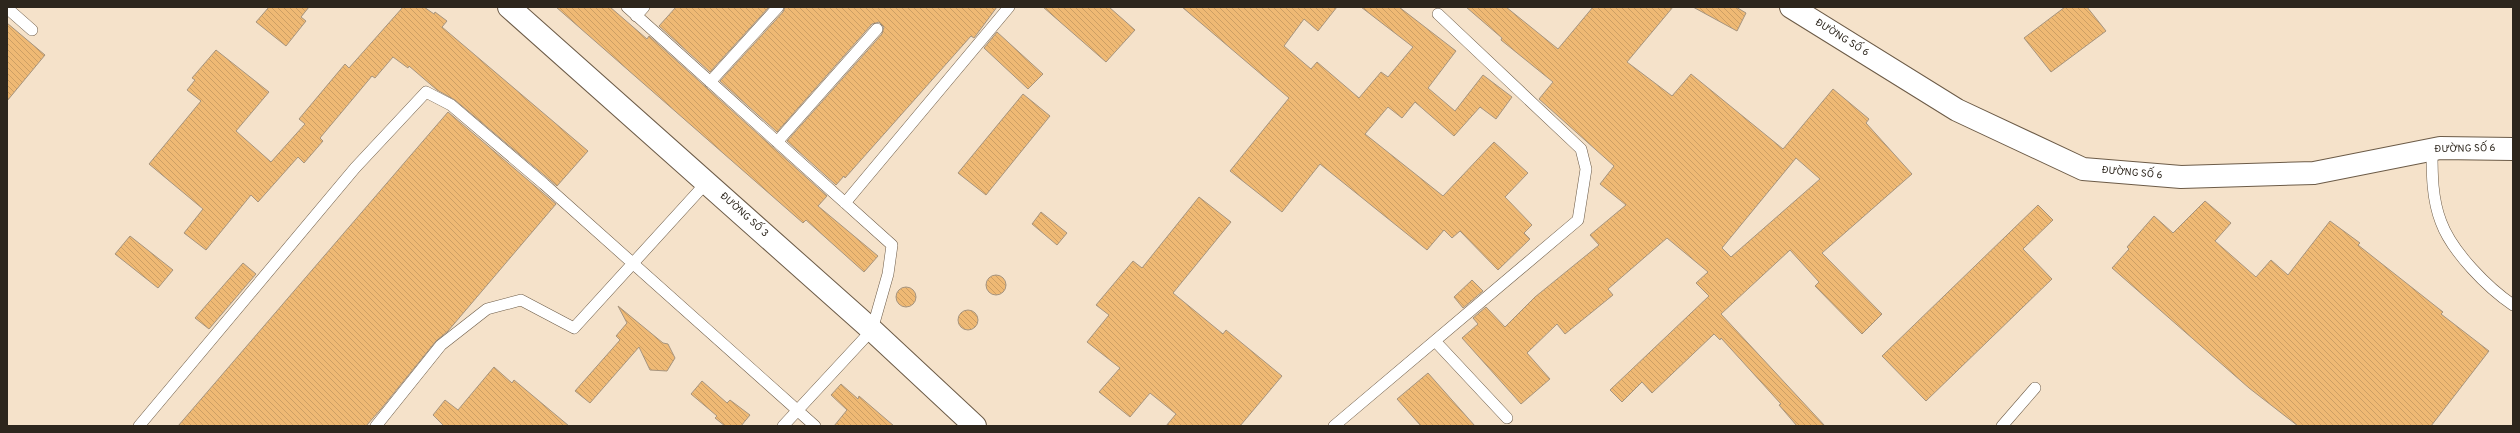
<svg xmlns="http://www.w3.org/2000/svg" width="2520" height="433" viewBox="0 0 2520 433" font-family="Overpass,sans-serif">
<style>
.building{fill:url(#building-back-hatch);stroke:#a6947e;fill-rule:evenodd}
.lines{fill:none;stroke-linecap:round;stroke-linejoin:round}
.service-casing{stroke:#6c5b47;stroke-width:12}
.minor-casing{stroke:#6c5b47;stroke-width:24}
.service{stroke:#fff;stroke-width:11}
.minor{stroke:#fff;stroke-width:22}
.labels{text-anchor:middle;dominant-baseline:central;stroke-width:3.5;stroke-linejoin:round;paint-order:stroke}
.street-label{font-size:10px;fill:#2d261d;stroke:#fff}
</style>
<defs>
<pattern id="building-back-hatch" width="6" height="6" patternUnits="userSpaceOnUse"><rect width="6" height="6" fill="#efb974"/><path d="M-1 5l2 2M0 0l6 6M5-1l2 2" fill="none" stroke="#cd9f64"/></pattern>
</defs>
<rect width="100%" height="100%" fill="#f5e2ca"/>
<path class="building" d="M269 7H309L301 17 306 21 286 46 256 22Z
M403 7H424L434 14 435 12 447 21 442 27 588 151 557 186 455 100 437 90 409 66 408 68 393 57 375 78 372 76 320 138 323 141 304 163 298 157 258 202 251 195 206 250 184 233 203 209 149 164 201 101 187 90 195 80 192 78 216 50 269 92 236 131 271 162 305 124 299 119 345 64 349 68Z
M556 7H610L647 39 649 36 827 196 818 206 878 256 864 272 806 220 803 223Z
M676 7H769L710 72 659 26Z
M785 7H997L974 38 971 36 845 178 844 176 836 185 787 141 882 34 884 27 879 22 872 24 777 132 720 81 783 12Z
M1043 7H1109L1135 30 1106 62Z
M1182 7H1337L1318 31 1304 19 1284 46 1311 69 1317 62 1359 98 1381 72 1388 77 1413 47 1361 7H1399L1456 51 1428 88 1455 111 1483 75 1512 97 1496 119 1480 107 1454 136 1415 102 1402 118 1388 107 1365 134 1443 196 1494 142 1528 173 1505 197 1532 225 1524 233 1530 239 1498 270 1460 231 1452 238 1444 230 1427 250 1320 164 1282 212 1230 171 1289 98Z
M1466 7H1506L1558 49 1593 7H1673L1627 62 1672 96 1691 74 1783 149 1833 89 1869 119 1866 123 1912 174 1822 253 1882 314 1862 334 1815 286 1819 282 1790 250 1721 314 1825 426H1797L1779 405 1781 404 1721 338 1720 340 1714 334 1652 393 1642 382 1622 402 1610 390 1709 296 1696 283 1708 272 1667 238 1608 289 1613 295 1565 334 1557 324 1527 353 1550 379 1521 404 1462 338 1478 324 1473 318 1486 307 1505 327 1535 297 1599 245 1590 235 1626 205 1600 184 1614 166 1539 99 1553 82 1501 40 1502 38ZM1796 158 1820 179 1731 257 1722 248Z
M1693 7H1736L1746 13 1737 31Z
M2065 7H2087L2106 31 2051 72 2024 38Z
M7 23 45 55 7 101Z
M997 32 1043 74 1028 89 984 48Z
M1023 94 1050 116 986 195 958 173Z
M448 112 556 204 448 331 436 341 381 409 366 426H178Z
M1199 197 1231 222 1173 293 1223 334 1226 330 1282 376 1240 426H1166L1176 414 1150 393 1130 417 1099 392 1120 368 1087 342 1109 315 1096 305 1133 261 1142 268Z
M2205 201 2231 223 2215 241 2256 277 2271 260 2288 275 2330 221 2360 243 2358 245 2443 312 2441 314 2489 351 2431 426H2298L2249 388 2112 268 2129 249 2127 247 2154 216 2173 233Z
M2038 205 2053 220 2023 249 2052 279 1926 401 1882 356Z
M1041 212 1067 233 1057 245 1032 224Z
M130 236 173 270 158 288 115 254Z
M243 263 256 274 209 329 195 318Z
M986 285a10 10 0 1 1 20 0a10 10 0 1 1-20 0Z
M1472 280 1483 291 1463 308 1454 297Z
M896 297a10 10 0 1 1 20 0a10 10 0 1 1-20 0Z
M618 306 663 343 668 344 675 358 667 371 650 370 639 347 590 403 575 391 620 340 616 336 627 323Z
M958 320a10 10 0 1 1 20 0a10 10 0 1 1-20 0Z
M494 367 512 383 514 380 569 426H444L433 415 445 400 458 410Z
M1428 373 1475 426H1421L1397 399Z
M702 381 727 403 730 400 750 415 741 426H725L715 418 717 416 691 394Z
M841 384 858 399 859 396 894 426H834L847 410 831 395Z"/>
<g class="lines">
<g class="service-casing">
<path id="service" d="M627 7 892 245 888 274 872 330 783 426
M7 8 32 30
M636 16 644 7
M710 82 778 7
M777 142 877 29
M2432 149C2432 174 2432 199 2441 222 2452 252 2488 288 2513 305
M845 203 1009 7
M1435 341 1507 418
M139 426 355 168 426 92 451 105 544 184 815 426
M376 426 441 345 487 309 521 300 574 328 707 182
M1334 426 1578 220 1586 169 1581 149 1438 14
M2002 426 2035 388"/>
</g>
<g class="minor-casing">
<path id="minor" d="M509 7 872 330 975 426
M1791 7 1957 110 2083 169 2181 177 2314 173 2440 148 2513 149"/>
</g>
<use href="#service" class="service"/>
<use href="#minor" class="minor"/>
</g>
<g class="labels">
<g class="street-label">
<text transform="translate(1842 38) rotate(32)">ĐƯỜNG SỐ 6</text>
<text transform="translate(2465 149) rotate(-1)">ĐƯỜNG SỐ 6</text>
<text transform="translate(2132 173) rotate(5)">ĐƯỜNG SỐ 6</text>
<text transform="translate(744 215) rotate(42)">ĐƯỜNG SỐ 3</text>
</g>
</g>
<rect width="2520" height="433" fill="none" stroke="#2d261d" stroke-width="16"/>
</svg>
